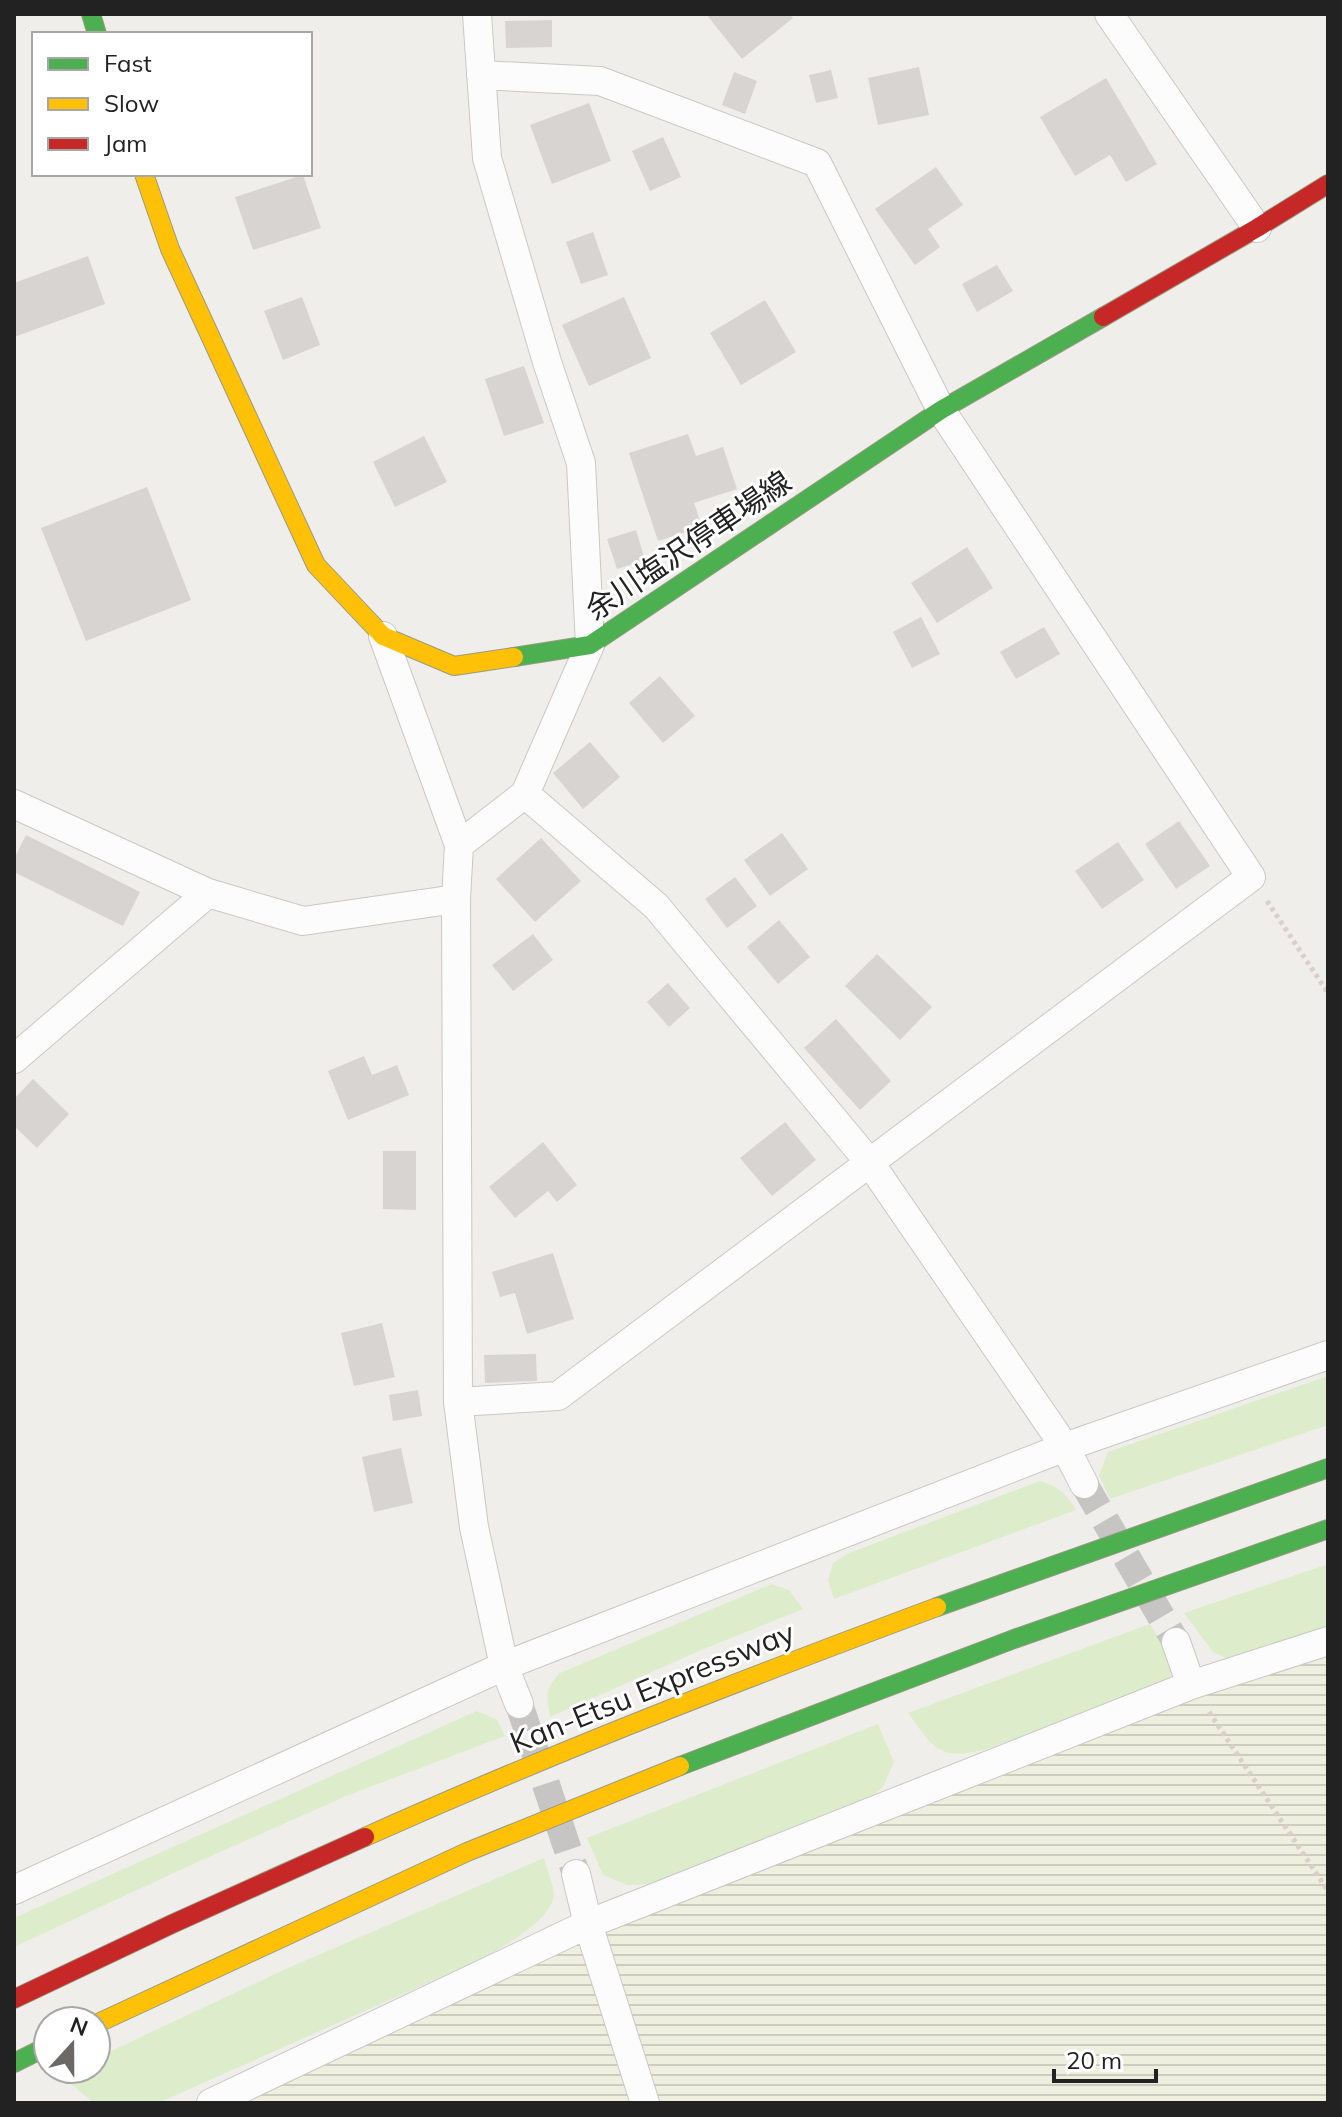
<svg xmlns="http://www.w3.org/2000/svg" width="1342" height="2117" viewBox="0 0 1342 2117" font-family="Mulish,'Noto Sans JP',sans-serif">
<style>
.farmland{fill:url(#farmland-rules)}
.grass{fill:#ddeccb}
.building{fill:#d7d4d2}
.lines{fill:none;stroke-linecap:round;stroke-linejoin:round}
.street-tunnel{stroke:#c7c5c3;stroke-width:28;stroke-dasharray:28 14;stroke-linecap:butt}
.street-casing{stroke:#c9c8c7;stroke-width:30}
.fast-casing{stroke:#999a82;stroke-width:20}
.slow-casing{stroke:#999a82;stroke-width:20}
.jam-casing{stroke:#999a82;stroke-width:20}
.path{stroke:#dccecd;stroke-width:5;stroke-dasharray:4 4;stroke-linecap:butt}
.street{stroke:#fdfcfc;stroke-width:28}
.fast{stroke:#4caf50;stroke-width:18}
.slow{stroke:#ffc107;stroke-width:18}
.jam{stroke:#c62828;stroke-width:18}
.labels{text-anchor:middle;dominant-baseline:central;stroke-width:6;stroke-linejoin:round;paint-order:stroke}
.street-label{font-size:30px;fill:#222;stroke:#fff}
</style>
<defs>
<pattern id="farmland-rules" width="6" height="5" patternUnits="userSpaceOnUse" patternTransform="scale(2)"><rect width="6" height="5" fill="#efefdf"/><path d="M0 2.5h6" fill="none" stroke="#cdcdbf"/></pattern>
</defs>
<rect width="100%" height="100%" fill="#f0eeeb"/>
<path class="farmland" d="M1328 1641V2103H211L588 1924Z"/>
<path class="grass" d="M1328 1376V1425L1110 1499 1099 1475 1108 1452Z
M1040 1481C1058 1486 1067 1494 1076 1510L834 1599 828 1580 833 1563 849 1553Z
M1328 1564V1639L1230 1660 1213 1652 1184 1613Z
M772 1584 789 1590 803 1609 699 1651 550 1717C547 1695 544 1689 560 1673Z
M1150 1624 1175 1665 1166 1685 984 1750C938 1761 933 1747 908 1713Z
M477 1711 497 1720 505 1736 346 1796 180 1870 14 1947V1918Z
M878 1724 894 1762 883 1787 867 1801 649 1884 627 1885 603 1875 587 1838Z
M544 1858C546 1867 554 1886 554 1895 552 1921 495 1952 475 1962L158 2103H94L60 2075 74 2069H96V2058L288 1968Z"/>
<path class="building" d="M706 14H789L793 18 742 59Z
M552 20V47L506 48 505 21Z
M919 67 929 115 878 125 868 78Z
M831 70 838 98 816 103 809 75Z
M734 72 757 81 745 114 722 105Z
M1106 78 1157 164 1126 182 1110 155 1075 176 1040 117Z
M589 103 611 161 552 184 530 125Z
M663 137 681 177 650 191 632 151Z
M936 167 963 205 928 229 940 247 915 265 875 209Z
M303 175 321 228 253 250 235 197Z
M593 232 608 275 581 284 566 242Z
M88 256 105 304 14 337V283Z
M997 265 1013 291 977 312 962 284Z
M302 297 320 345 283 360 264 311Z
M624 297 651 358 589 386 562 325Z
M765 300 796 352 741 385 710 333Z
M524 366 544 423 504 436 485 379Z
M688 434 696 456 723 447 737 489 694 503 702 527 658 541 629 453Z
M424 436 447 482 395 507 373 462Z
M147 487 191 600 86 641 41 528Z
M636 530 645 560 617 569 607 539Z
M967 547 993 588 937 623 911 583Z
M921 617 940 654 912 668 893 632Z
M1044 627 1060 654 1016 679 1000 652Z
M660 676 695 716 663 743 629 703Z
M590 742 620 777 583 809 553 773Z
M1179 821 1210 866 1176 889 1145 844Z
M782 833 808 869 770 896 744 860Z
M26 835 140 892 123 926 14 872V859Z
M541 838 581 881 535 922 496 879Z
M1118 842 1144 880 1102 909 1075 871Z
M735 877 757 906 727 928 705 899Z
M779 920 810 957 778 984 747 947Z
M533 934 553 960 513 991 492 965Z
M877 954 932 1007 900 1040 845 986Z
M668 983 690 1008 669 1027 647 1002Z
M836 1019 891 1081 860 1110 804 1048Z
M364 1056 372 1075 397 1065 409 1095 348 1120 328 1071Z
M33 1079 69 1114 37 1148 14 1126V1099Z
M785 1122 816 1160 772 1196 740 1158Z
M543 1142 577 1185 557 1202 548 1191 515 1218 489 1187Z
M383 1151H416V1210L383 1209Z
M553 1253 574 1319 527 1334 515 1293 500 1297 492 1272Z
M382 1323 395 1377 354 1386 341 1333Z
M536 1354 537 1381 485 1383 484 1355Z
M418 1390 422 1416 393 1421 389 1395Z
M401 1448 413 1503 374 1512 362 1457Z"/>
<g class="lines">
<path class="street-tunnel" d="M1084 1484 1176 1642
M519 1704 576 1874"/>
<g class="street-casing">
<path id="street" d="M1109 14 1257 228
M383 636 459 845 456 899 458 1402 474 1527 504 1666 519 1704
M525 794 656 906 870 1163 1065 1447 1084 1484
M14 804 208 893 303 921 456 899
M459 845 525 794 590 645 581 463 547 362 487 158 477 14
M14 1059 208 893
M458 1402 558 1396 1251 877 941 410 817 163 600 81 481 75
M1176 1642 1191 1685
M576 1874 588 1924 645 2103
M14 1890 504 1666 1065 1447 1328 1355
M211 2103 588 1924 1191 1685 1328 1641"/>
</g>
<g class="fast-casing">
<path id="fast" d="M91 14 97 34
M514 657 590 645 941 410 1103 317
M937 1607 1328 1468
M680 1766 1014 1639 1328 1529
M14 2063 48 2046"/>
</g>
<g class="slow-casing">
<path id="slow" d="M144 174 170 249 316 565 383 636 454 666 514 657
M365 1837C552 1753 744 1679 937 1607
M96 2024 467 1852 680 1766"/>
</g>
<g class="jam-casing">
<path id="jam" d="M1103 317 1257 228 1328 184
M14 1999 172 1924 365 1837"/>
</g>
<path class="path" d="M1267 901 1328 993
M1209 1712 1328 1891"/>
<use href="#street" class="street"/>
<use href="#fast" class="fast"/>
<use href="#slow" class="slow"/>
<use href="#jam" class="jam"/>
</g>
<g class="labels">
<g class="street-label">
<text transform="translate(688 545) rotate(-34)">余川塩沢停車場線</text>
<text transform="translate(652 1687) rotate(-22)">Kan-Etsu Expressway</text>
</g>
</g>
<rect width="1342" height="2117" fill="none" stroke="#222222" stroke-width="32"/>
<rect x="32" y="32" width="280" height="144" fill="#ffffff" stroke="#a7a7a7" stroke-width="2"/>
<rect x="48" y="58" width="40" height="12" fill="#4caf50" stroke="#a7a7a7" stroke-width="2"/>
<text x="104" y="72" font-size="24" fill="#222222">Fast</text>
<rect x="48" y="98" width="40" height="12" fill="#ffc107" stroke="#a7a7a7" stroke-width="2"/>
<text x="104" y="112" font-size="24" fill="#222222">Slow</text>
<rect x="48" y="138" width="40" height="12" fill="#c62828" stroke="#a7a7a7" stroke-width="2"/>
<text x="104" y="152" font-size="24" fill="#222222">Jam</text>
<g transform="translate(72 2045) rotate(21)"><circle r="38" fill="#ffffff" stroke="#a7a7a7" stroke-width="2"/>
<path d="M0-6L14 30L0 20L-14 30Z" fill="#6a6968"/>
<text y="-12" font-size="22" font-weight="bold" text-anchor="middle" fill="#222222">N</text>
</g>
<path d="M1054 2069v12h102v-12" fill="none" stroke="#222222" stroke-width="4"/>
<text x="1066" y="2069" font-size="24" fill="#222222" stroke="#ffffff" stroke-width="6" paint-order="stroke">20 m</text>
</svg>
